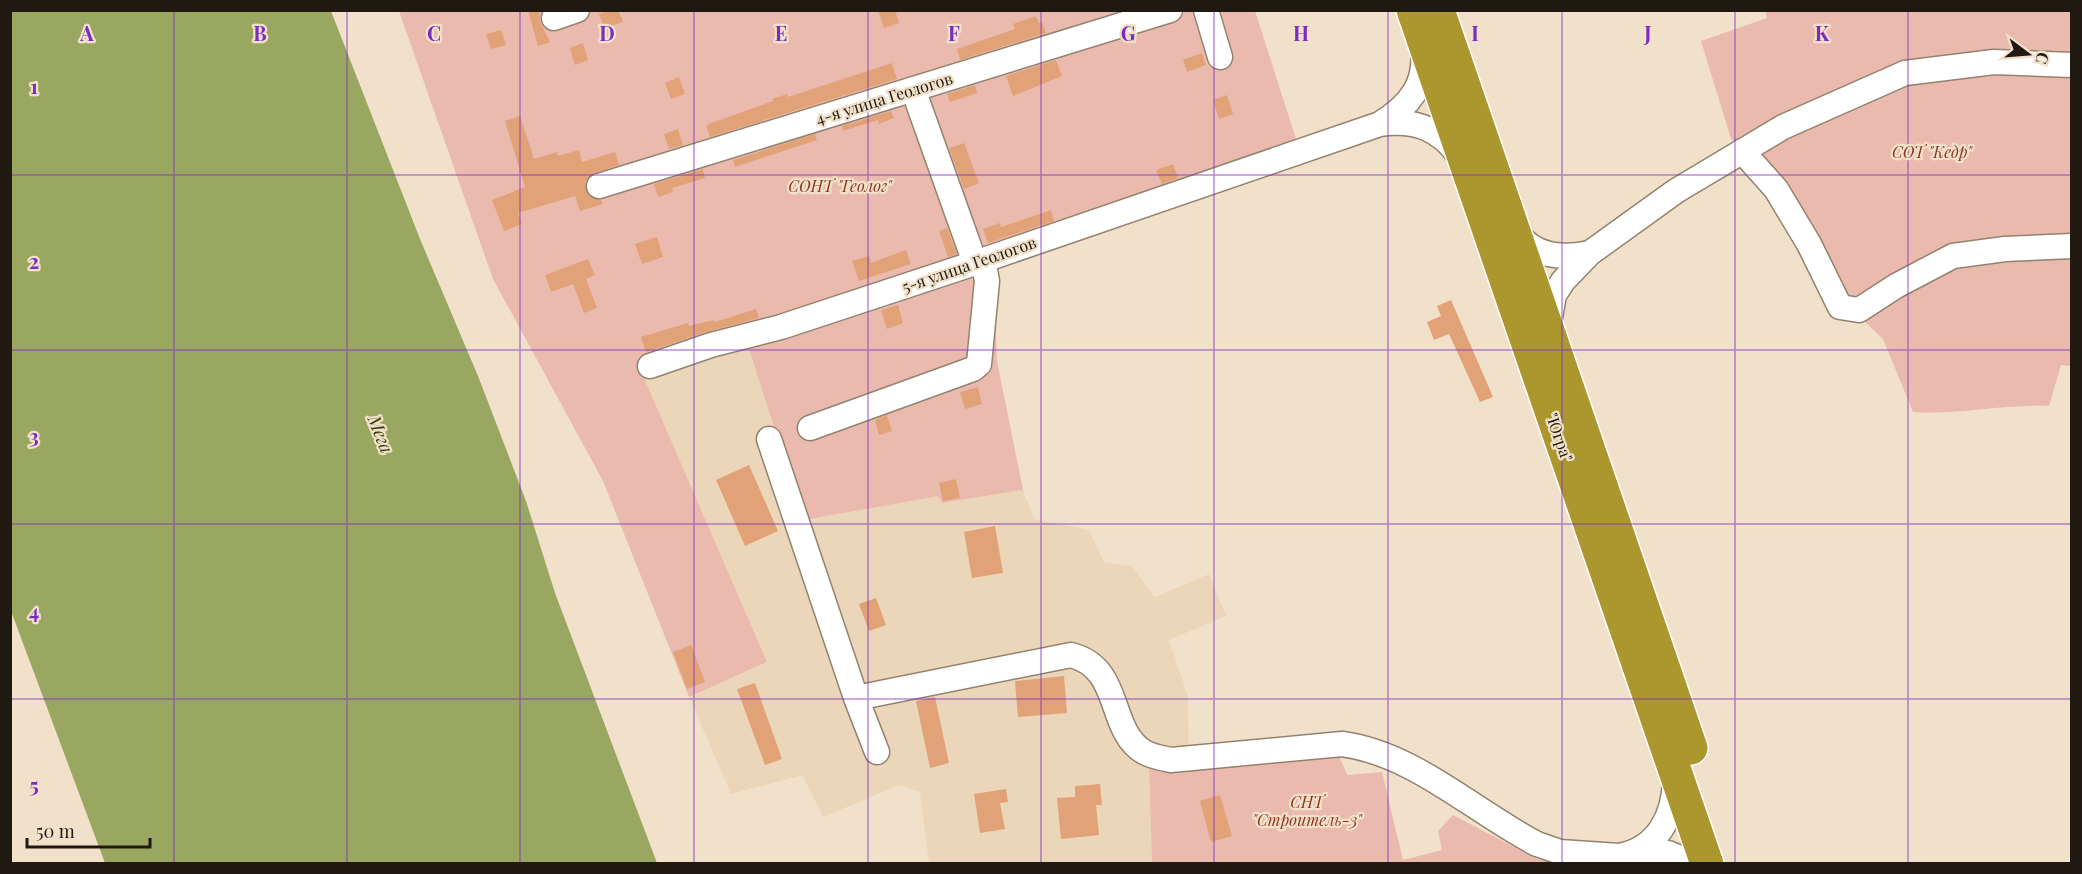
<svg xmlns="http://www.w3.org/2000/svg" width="2082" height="874" viewBox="0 0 2082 874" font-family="'Playfair Display',serif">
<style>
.built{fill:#ebd6b9}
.green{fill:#ebbaae}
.water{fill:#99a760}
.building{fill:#e2a277}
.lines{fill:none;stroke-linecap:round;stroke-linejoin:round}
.minor-casing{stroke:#92836e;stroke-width:27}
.highway-casing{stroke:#fff;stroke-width:36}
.minor{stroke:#fff;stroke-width:24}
.highway{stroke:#ac962e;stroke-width:33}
.grid{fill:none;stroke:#7b2cbf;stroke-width:1.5;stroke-opacity:0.55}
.labels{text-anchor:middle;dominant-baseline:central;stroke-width:4.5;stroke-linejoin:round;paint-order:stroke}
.street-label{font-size:16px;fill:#1f1911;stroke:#f2e1ca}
.park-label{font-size:16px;font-style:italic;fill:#8e3521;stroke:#f2e1ca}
.water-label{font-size:18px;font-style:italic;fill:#353d04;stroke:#f2e1ca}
.grid-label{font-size:20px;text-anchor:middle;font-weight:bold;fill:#7b2cbf;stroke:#f2e1ca;stroke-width:4.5;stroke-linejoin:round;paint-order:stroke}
</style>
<rect width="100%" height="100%" fill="#f2e1ca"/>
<path class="built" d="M743 330 938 496 942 503 1023 490 1034 519 1089 530 1104 562 1132 566 1155 597 1209 574 1226 616 1169 640 1188 696 1189 765 1149 768 1152 863H929L920 792 899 785 823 817 802 775 731 794 689 697 767 662 638 364Z"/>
<path class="green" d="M399 11H1255L1304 164 994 271 997 361 1023 490 942 503 938 496 804 520 743 330 638 364 767 662 689 697 603 481 493 279Z
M1765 11H2071V366L2061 365 2049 406C2003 404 1959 415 1913 412L1883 339 1844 302 1806 214 1771 173 1758 146 1731 139 1701 41 1767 18Z
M1339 755 1347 775 1382 772 1403 860 1442 850 1438 831 1453 815 1537 859 1556 863H1152L1149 767Z"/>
<path class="water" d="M11 10 331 11 420 239 478 376 526 501 555 593 657 863H105L11 611Z"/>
<path class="building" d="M528 10H539L540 22 550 42 538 46Z
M609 10H618L623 22 604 28 599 14Z
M878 10H895L899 23 884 28Z
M1036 16 1039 23 1042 22 1046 33 960 60 957 49 1015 29 1013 24Z
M501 30 506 45 491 49 486 34Z
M583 43 588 60 575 65 570 48Z
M1202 53 1206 65 1187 72 1183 60Z
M1056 60 1062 76 1013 96 1006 76Z
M892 63 897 79 710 137 706 125 773 101 772 99 787 94 788 97Z
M679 77 685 94 671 99 665 83Z
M975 85 977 93 950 102 947 94Z
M1227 95 1233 114 1219 119 1213 100Z
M891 111 894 118 879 124 878 120 843 131 842 126Z
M520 116 534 159 557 152 558 156 579 150 582 162 615 152 619 165 594 173 585 182 589 196 601 200 603 204 580 211 575 196 518 213 522 224 504 231 492 200 525 187 505 121Z
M678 129 683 145 669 149 664 134Z
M815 134 817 140 735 167 733 160Z
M964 143 979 183 964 189 949 148Z
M1173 164 1178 178 1162 184 1156 170Z
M703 169 705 178 672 188 673 192 658 197 654 184Z
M1051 210 1054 221 988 243 983 229 1000 223 1001 227Z
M947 228 957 254 948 257 939 231Z
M657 237 663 257 642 264 635 244Z
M906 250 911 264 859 281 852 261 869 256 871 263Z
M588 259 595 275 586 279 597 308 584 313 573 284 551 292 545 275Z
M1451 300 1493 397 1480 402 1449 334 1434 340 1427 322 1441 316 1437 306Z
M898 305 903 323 887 329 881 310Z
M756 309 759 318 706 332 646 352 641 337 688 323 689 326 714 320 715 322Z
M978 387 982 404 965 409 960 392Z
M887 415 892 431 879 435 875 420Z
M749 465 778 531 745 546 716 480Z
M956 479 960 498 943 501 939 483Z
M995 526 1003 573 972 578 964 532Z
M876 598 886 625 869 631 859 604Z
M691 645 705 682 687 689 673 652Z
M1064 676 1067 713 1018 717 1015 681Z
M755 683 782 759 765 765 737 689Z
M935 697 949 763 930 768 916 701Z
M1100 784 1102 805H1096L1099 835 1061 839 1057 798 1075 797V786Z
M1006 789 1008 802 1000 803 1005 829 980 833 974 794Z
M1220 795 1232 836 1211 842 1200 801Z"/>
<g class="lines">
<g class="minor-casing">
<path id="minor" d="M1206 10 1220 57
M554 18 577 10
M913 89 975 263
M1380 124C1409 106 1427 85 1423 49
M1742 151 1776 189 1809 244 1840 307 1859 310 1896 286 1953 256 2005 249 2072 246
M599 186 1170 10
M1515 231C1535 257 1560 259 1590 253
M1548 329 1554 295 1563 281 1590 253 1676 191 1783 127 1905 73 1994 62 2072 65
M650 366 711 345 781 327 975 263 1380 124C1414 119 1440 128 1460 157
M810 428 973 369 979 364 987 281 983 260
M769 439 856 698 1071 655C1123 668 1107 730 1144 752 1153 757 1162 758 1171 760L1342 744C1415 754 1473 811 1537 844L1560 852 1619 856
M856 698 877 752
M1629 855 1668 853 1694 864
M1620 864 1619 856C1658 849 1674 816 1675 780"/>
</g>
<g class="highway-casing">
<path id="highway" d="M1413 10 1707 864
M1438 10 1691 748"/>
</g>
<use href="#minor" class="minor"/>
<use href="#highway" class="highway"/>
</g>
<path class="grid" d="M174 10V864M347 10V864M520 10V864M694 10V864M868 10V864M1041 10V864M1214 10V864M1388 10V864M1562 10V864M1735 10V864M1908 10V864M10 175H2072M10 350H2072M10 524H2072M10 699H2072"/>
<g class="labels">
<g class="street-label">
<text transform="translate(884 98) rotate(-17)">4-я улица Геологов</text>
<text transform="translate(969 264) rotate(-19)">5-я улица Геологов</text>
<text transform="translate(1560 437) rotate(71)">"Югра"</text>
</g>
<g class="park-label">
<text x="1932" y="151">СОТ "Кедр"</text>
<text x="840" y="185">СОНТ "Геолог"</text>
<text x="1307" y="801">СНТ<tspan x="1307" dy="18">"Строитель-3"</tspan></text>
</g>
<g class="water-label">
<text transform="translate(381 434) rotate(68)">Мега</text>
</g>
</g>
<g class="grid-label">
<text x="87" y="41">A</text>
<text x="260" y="41">B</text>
<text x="434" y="41">C</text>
<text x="607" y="41">D</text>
<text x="781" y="41">E</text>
<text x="954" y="41">F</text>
<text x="1128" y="41">G</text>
<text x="1301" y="41">H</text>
<text x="1475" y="41">I</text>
<text x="1648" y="41">J</text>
<text x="1822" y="41">K</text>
<text x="34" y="94">1</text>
<text x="34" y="269">2</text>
<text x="34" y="444">3</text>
<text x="34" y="619">4</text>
<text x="34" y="793">5</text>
</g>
<rect width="2082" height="874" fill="none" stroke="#1f1911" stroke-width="24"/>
<g transform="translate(2028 54) rotate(106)" stroke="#f2e1ca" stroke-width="4.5" paint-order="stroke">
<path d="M0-4.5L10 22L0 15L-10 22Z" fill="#1f1911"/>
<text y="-9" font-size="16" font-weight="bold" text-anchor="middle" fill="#1f1911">С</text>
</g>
<path d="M27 838v9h123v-9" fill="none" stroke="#1f1911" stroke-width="3"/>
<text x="36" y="838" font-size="18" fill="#1f1911" stroke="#f2e1ca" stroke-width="4.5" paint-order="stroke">50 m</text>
</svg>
